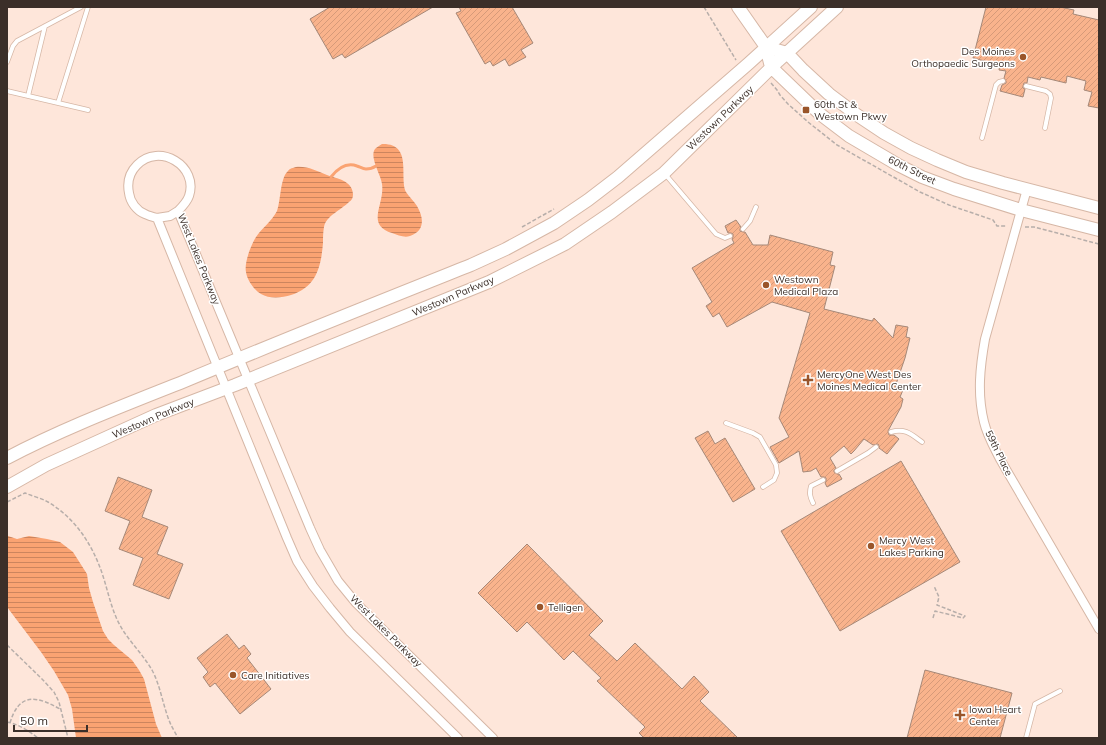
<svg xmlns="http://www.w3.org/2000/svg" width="1106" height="745" viewBox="0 0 1106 745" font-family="Mulish,sans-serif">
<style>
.built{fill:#fee6da}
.water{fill:url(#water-rules)}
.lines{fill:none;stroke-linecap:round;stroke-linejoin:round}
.stream{stroke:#faa372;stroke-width:3}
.building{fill:url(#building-hatch);stroke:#a58878}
.lane-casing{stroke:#d6b7a6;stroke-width:5.5}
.street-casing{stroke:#d6b7a6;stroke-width:10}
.secondary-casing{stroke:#d6b7a6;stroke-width:14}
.path{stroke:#b7aeaa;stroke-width:1.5;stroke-dasharray:4 2;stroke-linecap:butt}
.lane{stroke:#fff;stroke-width:4}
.street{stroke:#fff;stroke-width:8}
.secondary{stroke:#fff;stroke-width:12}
.poi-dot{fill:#9a552a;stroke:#fff;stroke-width:1.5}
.labels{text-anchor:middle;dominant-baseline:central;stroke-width:3;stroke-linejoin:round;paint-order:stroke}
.poi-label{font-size:10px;fill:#3b2f29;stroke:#fff;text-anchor:start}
.street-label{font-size:10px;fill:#3b2f29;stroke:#fff}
</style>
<defs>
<pattern id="water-rules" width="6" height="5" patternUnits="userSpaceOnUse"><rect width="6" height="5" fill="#faa372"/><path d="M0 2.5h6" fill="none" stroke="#cc855e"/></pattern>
<pattern id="building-hatch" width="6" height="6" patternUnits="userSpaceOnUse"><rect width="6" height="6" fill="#f9b38c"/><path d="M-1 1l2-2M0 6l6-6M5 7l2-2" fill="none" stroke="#d69a79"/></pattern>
</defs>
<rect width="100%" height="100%" fill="#fcf5f2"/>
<path class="built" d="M7 7H1099V738H7Z"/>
<path class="water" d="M382 144C413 143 399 177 406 192 409 197 414 201 417 206 424 218 425 231 410 236 404 238 398 235 392 233 365 224 385 205 382 184 381 175 369 157 375 149 377 147 380 145 382 144Z
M296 167C308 166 316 171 327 175 337 179 352 180 353 194 353 198 352 200 349 202 341 210 326 216 324 227 323 232 323 238 323 243 321 266 317 287 291 295 282 298 269 299 261 294 254 290 247 280 246 272 244 263 251 245 256 237 262 228 272 221 277 211 281 200 280 178 288 171 290 168 293 168 296 167Z
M8 536 17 539 29 536 47 539 60 542 73 552 87 574 89 588 93 602 103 631 108 639 114 645 132 660 139 670 144 679 156 724 162 738H76L72 709 68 695 54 671 41 652 7 607Z"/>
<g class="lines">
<path class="stream" d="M331 177C338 168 346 162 357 166 360 167 363 169 366 169 370 169 373 168 376 166"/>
</g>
<path class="building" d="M330 7H433L345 58 342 54 333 59 310 19Z
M459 7H512L533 43 521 50 526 57 509 66 505 59 493 66 490 61 485 64 456 13 461 11Z
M986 7H1060L1074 10 1073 14 1099 20V108L1088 106 1092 92 1084 90 1086 81 1067 76 1066 83 1041 77 1040 80 1028 77 1027 83H1024L1023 86V88L1025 89 1023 97 1000 91 1002 85 1006 83V81L1004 78 1006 71 999 70 1000 65 973 58Z
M736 220 741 227 740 229V231L743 232H745L753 245H768L770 235 833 252 830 265 835 266 824 309 872 321 874 318 893 338 896 325 908 327 906 337 910 338 905 358 895 387 903 390 900 397 903 399 901 407 888 431 889 435H894L899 439 887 454 879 448V446L878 444 873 445 864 439 854 451 851 454 844 446 830 458 836 468 834 470V472L837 474H839L842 479 827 487 825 483 826 481V478L824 477H821L816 468 811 471 803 472 799 451 779 463 770 447 789 437 779 418 810 313 772 302 727 327 719 313 713 317 706 306 712 302 692 268 734 243 732 239 733 237V234L731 233H728L725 226Z
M708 431 715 444 725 438 755 489 733 502 695 438Z
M901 461 960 562 840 631 781 531Z
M118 477 152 490 142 517 168 527 157 554 183 564 169 599 133 585 143 558 119 549 130 521 105 511Z
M527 544 603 621 589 635 617 661 635 643 682 689 694 676 709 692 700 701 738 738H644L639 733 645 727 597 681 601 678 573 651 564 660 527 622 517 632 478 593Z
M227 634 239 649 244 645 251 654 247 658 271 689 240 714 215 683 210 687 203 677 208 672 197 658Z
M925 670 1012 693 1000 738H907Z"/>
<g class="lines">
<g class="lane-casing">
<path id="lane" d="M7 62 13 46 17 41 81 7
M1026 86 1046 91 1050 94 1051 98 1045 128
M7 91 88 110
M28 96 45 26
M58 103 88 7
M982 138 996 85 999 82 1003 81
M665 174 716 234 725 238 730 236
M743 229 750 221 756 207
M726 423 753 433 760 437 776 465 777 473 774 480 763 487
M891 432C905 428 911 434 922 442
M837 471 868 453 876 447
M813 503C810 497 809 493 811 486L823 480
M1026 738 1035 704 1060 691"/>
</g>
<g class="street-casing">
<path id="street" d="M1027 189 985 339C980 367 977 394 984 422 987 435 994 447 1000 459L1099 629
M157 218 170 216 178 211
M458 738 350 632 330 608 313 586 297 561 287 538 157 218C153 217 149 216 145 214 137 211 130 202 129 193 127 183 129 173 137 165 159 142 199 166 189 196 187 202 182 207 178 211L310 528 320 550 338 581 356 603 493 738"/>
</g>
<g class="secondary-casing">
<path id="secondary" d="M738 7 766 47 771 67 820 114 849 136 900 166 922 177 954 189 1021 210 1099 230
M766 47 787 53 803 70 829 94 857 115 884 133 911 148 937 160 966 172 1003 183 1099 208
M7 458C64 428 125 405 185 381 280 341 376 303 471 265L506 249 554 223 588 200 618 177 748 64 811 7
M7 487 46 465 156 415 235 385 489 282 565 244 612 212 664 173 778 61 837 7"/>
</g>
<path class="path" d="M704 7 736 60
M771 83 777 90 780 95 788 104 808 122 837 145 920 192 949 205 993 220 997 226H1007
M522 227 554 209
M1025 227H1034L1099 244
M7 502 25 493C32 496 41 498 48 502 75 518 92 544 102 573 107 588 110 603 116 617 124 637 141 651 152 670 161 687 163 707 171 725 173 729 176 734 178 738
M933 618 935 611 963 618 965 616 937 605 939 597 934 586
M7 645 42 679 54 692 59 702 68 738
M7 722C18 724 29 731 38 738
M10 723C19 692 37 696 60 709"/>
<use href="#lane" class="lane"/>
<use href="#street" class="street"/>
<use href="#secondary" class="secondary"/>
</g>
<g class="poi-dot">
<circle cx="1023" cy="57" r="4"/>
<rect x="802" y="106" width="8" height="8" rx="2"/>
<circle cx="766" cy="285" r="4"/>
<path d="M806 374h4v4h4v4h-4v4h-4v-4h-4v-4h4z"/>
<circle cx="871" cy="546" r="4"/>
<circle cx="540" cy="607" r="4"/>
<circle cx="233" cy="675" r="4"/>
<path d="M958 709h4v4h4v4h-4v4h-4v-4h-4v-4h4z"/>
</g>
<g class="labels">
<g class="poi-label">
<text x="1015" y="51" text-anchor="end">Des Moines<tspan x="1015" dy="12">Orthopaedic Surgeons</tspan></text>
<text x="814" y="104">60th St &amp;<tspan x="814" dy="12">Westown Pkwy</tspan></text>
<text x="774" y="279">Westown<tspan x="774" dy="12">Medical Plaza</tspan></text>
<text x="817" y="374">MercyOne West Des<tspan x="817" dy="12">Moines Medical Center</tspan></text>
<text x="879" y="540">Mercy West<tspan x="879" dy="12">Lakes Parking</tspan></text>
<text x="548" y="607">Telligen</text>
<text x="241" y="675">Care Initiatives</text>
<text x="969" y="709">Iowa Heart<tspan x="969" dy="12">Center</tspan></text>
</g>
<g class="street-label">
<text transform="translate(720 118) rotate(-44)">Westown Parkway</text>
<text transform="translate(912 170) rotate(26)">60th Street</text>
<text transform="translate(199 259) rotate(68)">West Lakes Parkway</text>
<text transform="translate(453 296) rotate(-23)">Westown Parkway</text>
<text transform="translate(153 418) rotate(-23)">Westown Parkway</text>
<text transform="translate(999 453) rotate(64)">59th Place</text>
<text transform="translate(386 631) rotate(45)">West Lakes Parkway</text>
</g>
</g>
<rect width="1106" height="745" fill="none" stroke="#3b2f29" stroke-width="16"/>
<path d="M14 725v6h73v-6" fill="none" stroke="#3b2f29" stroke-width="2"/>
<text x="20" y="725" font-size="12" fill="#3b2f29" stroke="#ffffff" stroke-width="3" paint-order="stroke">50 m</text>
</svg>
